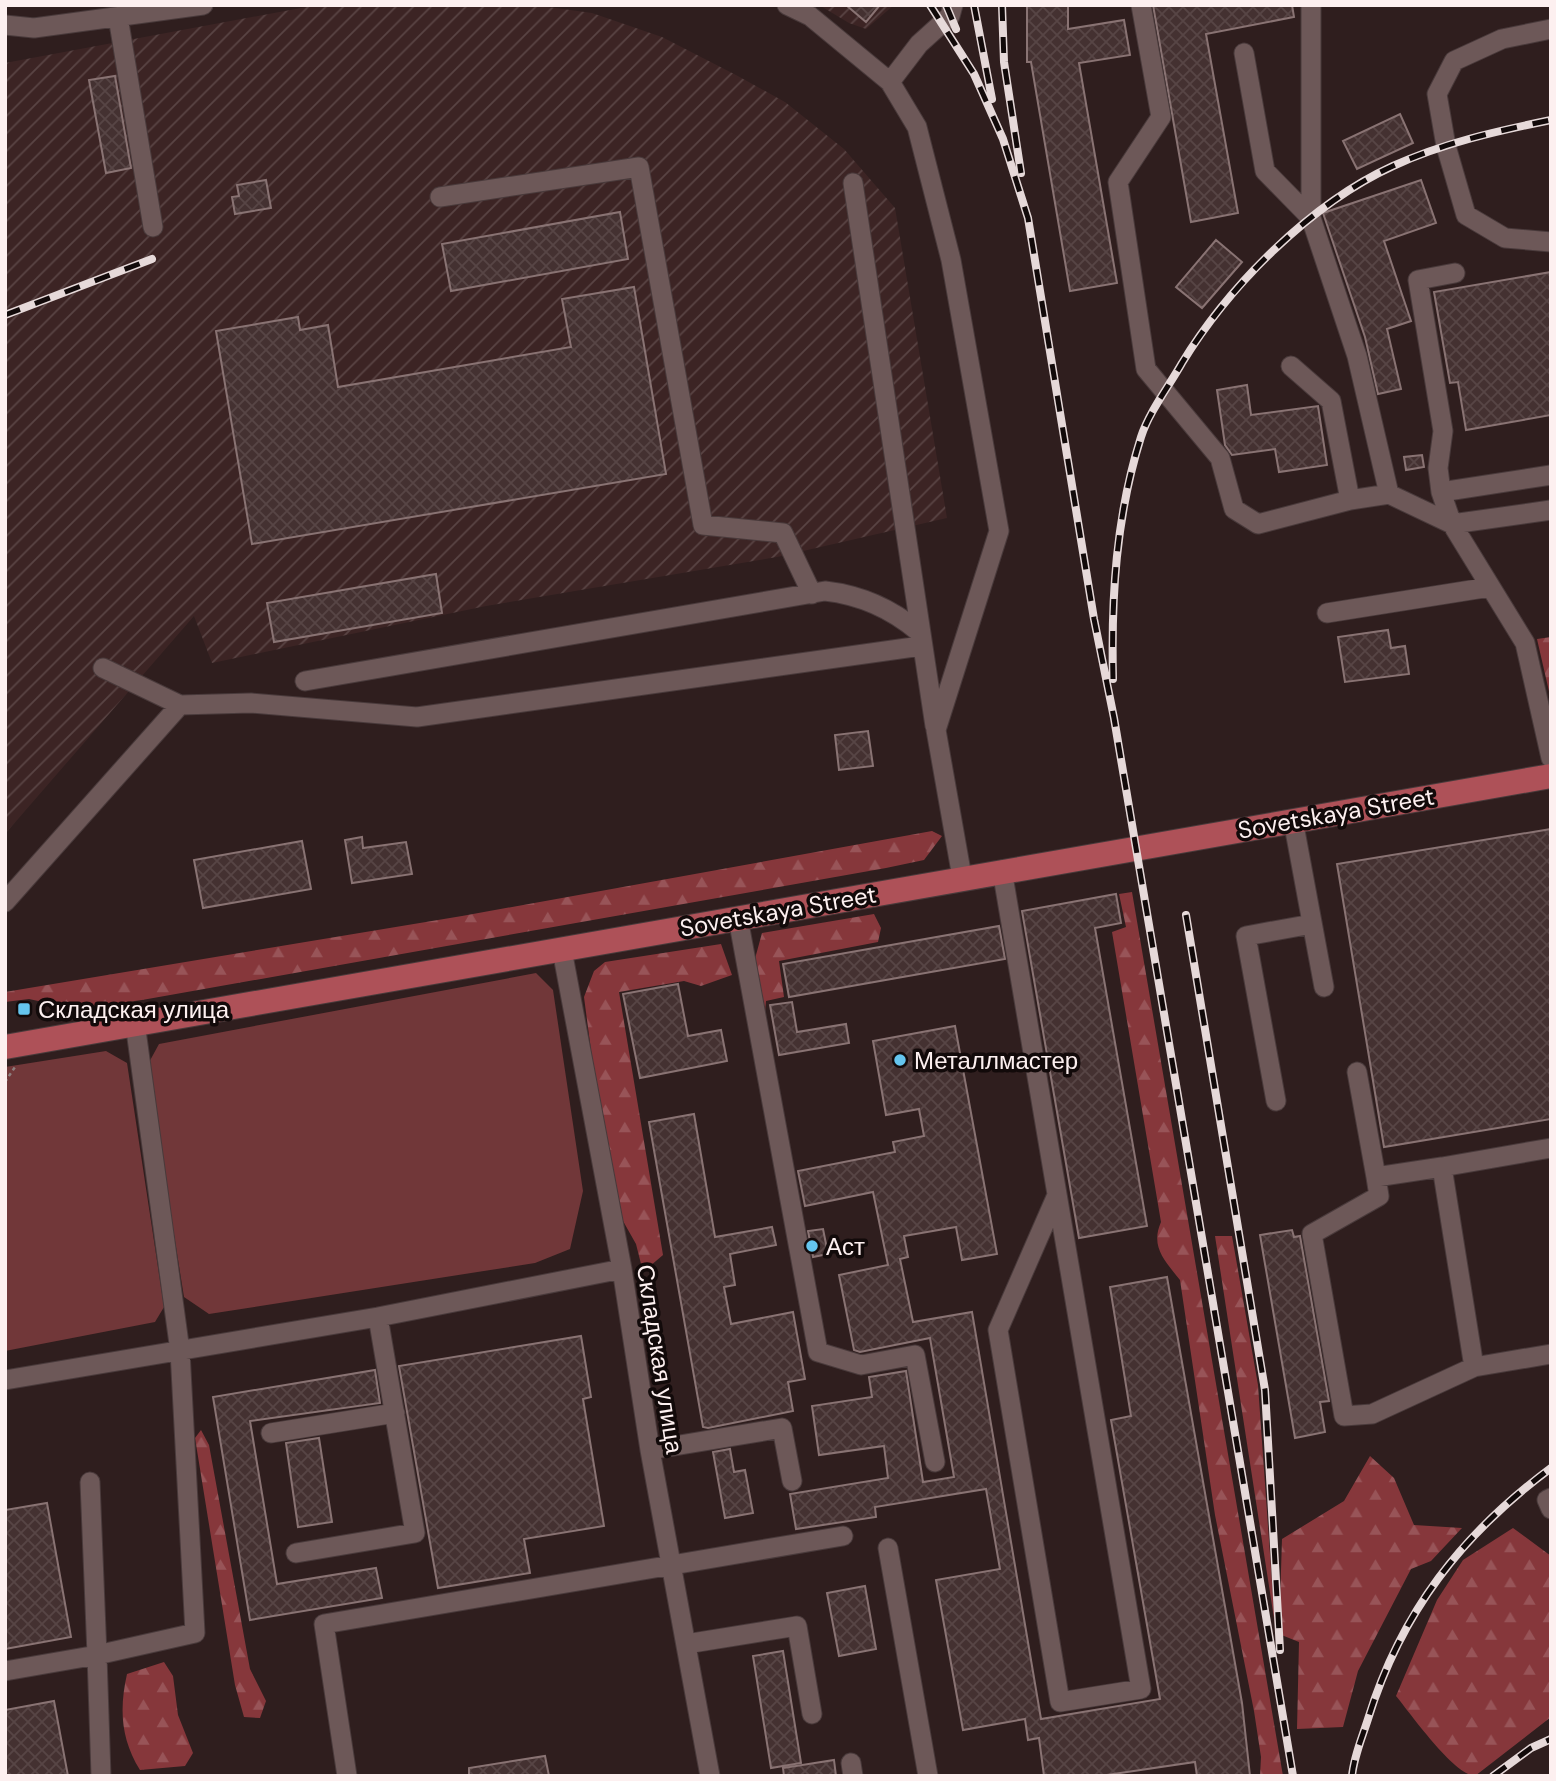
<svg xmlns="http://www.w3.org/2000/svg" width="1556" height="1781" viewBox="0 0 1556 1781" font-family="'DM Sans',sans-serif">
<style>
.industrial{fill:url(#industrial-furrows)}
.forest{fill:url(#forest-firs)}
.park{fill:#713739}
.building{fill:url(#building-cross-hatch);stroke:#897373;stroke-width:2}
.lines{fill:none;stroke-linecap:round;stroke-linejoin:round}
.minor-casing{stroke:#493a3b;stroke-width:21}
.major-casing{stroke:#493a3b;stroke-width:26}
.path{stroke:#8e7f7f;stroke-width:2.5;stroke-dasharray:3.5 3.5;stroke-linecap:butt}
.minor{stroke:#6d5858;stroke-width:19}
.major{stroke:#ae5158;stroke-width:24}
.rail-casing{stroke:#e6d9d9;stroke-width:8}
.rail{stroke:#120a0a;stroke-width:5;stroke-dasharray:16;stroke-linecap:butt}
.poi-dot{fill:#65c5ee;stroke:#120a0a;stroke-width:2.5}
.labels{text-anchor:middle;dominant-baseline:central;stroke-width:7;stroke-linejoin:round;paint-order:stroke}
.street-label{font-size:24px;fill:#fdf0f0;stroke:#120a0a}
.poi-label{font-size:24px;fill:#fdf0f0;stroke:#120a0a;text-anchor:start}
</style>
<defs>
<pattern id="industrial-furrows" width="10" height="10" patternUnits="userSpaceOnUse" patternTransform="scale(1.75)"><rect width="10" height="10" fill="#3c2424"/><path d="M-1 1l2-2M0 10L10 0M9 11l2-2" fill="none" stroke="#594444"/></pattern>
<pattern id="forest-firs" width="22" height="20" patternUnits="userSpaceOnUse" patternTransform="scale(1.75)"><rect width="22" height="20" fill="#86373b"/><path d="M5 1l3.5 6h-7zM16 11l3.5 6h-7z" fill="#985458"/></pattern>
<pattern id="building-cross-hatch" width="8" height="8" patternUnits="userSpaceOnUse" patternTransform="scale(1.75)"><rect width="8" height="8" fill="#443131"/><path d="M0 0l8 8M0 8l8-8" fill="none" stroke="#574545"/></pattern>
</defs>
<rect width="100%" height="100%" fill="#2f1e1e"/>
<path class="industrial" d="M317 5H534L592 13 662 37 736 75 785 102 844 149 895 208 947 518 777 557 486 606 212 663 194 616 5 834V63Z
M819 5H894L866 29 849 23Z"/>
<path class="forest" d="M1551 637V700L1537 639Z
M932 831 942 836 924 860 886 868 142 1000 75 1009 29 999 5 1002V992L462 916Z
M1132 892 1283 1776H1260L1261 1757 1254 1711 1215 1515 1180 1280C1165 1261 1150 1247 1161 1222L1112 932 1126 927 1119 894Z
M874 914 881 928 878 942 779 961 784 997 766 1001 765 1012 753 966 762 933Z
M721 944 732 975 701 986 684 981 619 992 663 1255 643 1272 636 1244 623 1221 597 1096 584 997 594 971 605 962Z
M1215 1236H1232L1258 1385 1275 1625Z
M201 1430 209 1445 250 1669 266 1701 260 1718 244 1717 235 1685 195 1438Z
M1370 1456 1394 1478 1414 1525 1462 1528 1431 1561 1411 1569 1358 1671 1343 1727 1297 1729 1299 1642 1279 1634 1282 1539 1344 1501Z
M1513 1528 1551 1556V1717L1475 1776C1453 1774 1411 1714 1396 1696L1437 1600 1463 1560Z
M164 1662 173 1676 178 1715 193 1753 185 1766 140 1770C121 1739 119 1710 127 1674Z"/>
<path class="park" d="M536 973 553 990 583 1191 570 1249 535 1263 209 1314 184 1297 147 1066 159 1044Z
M106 1051 127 1063 164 1307 155 1322 5 1351V1067Z"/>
<path class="building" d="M846 5H880L866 22Z
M1027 5H1068V29L1124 20 1130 55 1079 63 1117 283 1070 291 1031 62H1027Z
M1153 5H1292L1294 17 1206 34 1238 213 1191 222Z
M115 76 131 168 106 173 89 80Z
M1400 114 1413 143 1357 169 1343 141Z
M266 180 271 208 235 214 232 197 239 196 237 185Z
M1421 180 1436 223 1384 241 1411 321 1387 329 1401 389 1378 394 1365 337 1323 213Z
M620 212 628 259 451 291 442 244Z
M1216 240 1242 262 1202 308 1176 287Z
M1551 272V415L1466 430 1458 382 1450 383 1434 292Z
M634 287 666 474 252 544 216 331 298 317 300 330 328 325 338 387 571 347 562 299Z
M1247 385 1251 415 1318 406 1327 465 1279 472 1275 449 1232 455 1225 445 1217 390Z
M1422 455 1424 467 1406 470 1404 457Z
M436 574 442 613 274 642 267 603Z
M1388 630 1391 648 1405 646 1409 674 1345 682 1338 637Z
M868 731 873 766 839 770 835 735Z
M1551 829V1119L1384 1147 1337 864Z
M362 837 363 848 406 842 412 874 352 883 345 840Z
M302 841 311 889 203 908 194 860Z
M1116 894 1121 923 1095 928 1147 1226 1079 1238 1022 911Z
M999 926 1005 959 789 997 783 964Z
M678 984 688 1036 721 1030 727 1061 640 1078 623 994Z
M792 1002 797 1032 846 1024 849 1043 779 1055 770 1005Z
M955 1026 997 1254 962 1260 956 1227 904 1236 908 1257 900 1259 913 1322 972 1312 1041 1719 1160 1699 1111 1420 1131 1416 1110 1287 1167 1277 1242 1703 1250 1776H1197L1195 1762 1100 1776H1044L1039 1738 1028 1740 1025 1719 963 1730 936 1580 1000 1569 986 1489 875 1507 876 1517 796 1529 790 1494 888 1478 884 1446 819 1455 812 1406 872 1397 869 1377 906 1371 923 1482 954 1477 930 1338 860 1352 854 1350 839 1275 888 1265 873 1192 805 1206 798 1171 895 1152 893 1142 924 1136 919 1109 886 1115 873 1041Z
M694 1114 715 1237 772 1227 776 1245 730 1254 735 1285 724 1287 731 1324 793 1312 805 1379 788 1382 793 1411 708 1428 703 1427 649 1122Z
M823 1229 828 1254 813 1257 808 1231Z
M1292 1230 1294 1237 1300 1236 1329 1401 1320 1402 1325 1432 1295 1438 1260 1235Z
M581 1336 591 1397 583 1399 604 1526 524 1539 530 1573 438 1588 399 1366Z
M375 1370 380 1403 250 1421 277 1584 376 1568 382 1598 250 1620 213 1397Z
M319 1438 332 1522 298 1527 286 1443Z
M730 1449 734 1472 745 1470 753 1513 725 1518 713 1452Z
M47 1503 71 1637 5 1649V1510Z
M865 1586 876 1649 839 1656 827 1593Z
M783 1651 801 1763 771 1768 753 1656Z
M54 1701 68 1776H5V1710Z
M545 1756 549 1776H469V1768Z
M834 1760 836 1776H784L783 1768Z"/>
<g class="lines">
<g class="minor-casing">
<path id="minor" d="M787 5 810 16 890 82 917 127 951 260 999 531 936 730 962 877
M1141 5 1161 117 1118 182 1146 369 1220 458 1234 509 1258 524 1350 500 1389 494 1452 524 1551 510
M1311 5V218L1357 356 1389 494
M118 17 153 227
M5 25 34 28 203 5
M1551 29 1502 39 1454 61 1437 94 1446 146 1466 215 1505 238 1551 242
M1244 53 1265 171 1311 218
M890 82 919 44 950 16 953 5
M853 183 935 726
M440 197 639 167 703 525 783 533 812 594
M1455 273 1418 280 1443 431 1438 468 1441 492 1452 524 1525 643 1551 758
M1291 366 1331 401 1350 500
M1441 492 1551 475
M1327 613 1490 587
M103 668 180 705 251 703 417 717 921 646
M305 681 825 591C860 595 892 609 919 632
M1293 820 1324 987
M1002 870 1141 1689 1060 1702 998 1330 1057 1195
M5 902 180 705
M738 918 818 1352 861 1365 915 1355 935 1462
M562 950 622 1269 650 1450 710 1776
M1357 1072 1376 1177 1442 1167
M1276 1101 1246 936 1312 924
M1376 1177 1379 1196 1312 1234 1344 1416 1372 1414 1474 1367 1551 1354
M1474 1367 1442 1167 1551 1148
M5 1380 378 1317 622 1269
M271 1433 395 1413
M650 1450 782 1428 792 1481
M90 1482 97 1655 195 1633 180 1351 135 1023
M1551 1498 1547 1500 1551 1509
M888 1548 928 1776
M296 1553 415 1533 378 1317
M686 1644 797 1626 812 1714
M5 1671 97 1655 101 1776
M851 1763 853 1776
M347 1776 324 1624 843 1536"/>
</g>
<g class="major-casing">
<path id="major" d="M5 1047 1551 776"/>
</g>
<path class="path" d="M5 1082 15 1067"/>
<use href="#minor" class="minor"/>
<use href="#major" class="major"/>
<g class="rail-casing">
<path id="rail" d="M930 5 974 74 1003 139 1028 218 1094 619 1114 718 1293 1776
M946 5 956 29
M974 5 992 99
M1002 5 1004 62 1021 173
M5 315 152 259
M1113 679C1111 598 1116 516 1141 437 1149 412 1169 386 1182 363 1229 286 1310 204 1393 166 1443 143 1497 131 1551 120
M1186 915 1265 1390 1280 1650
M1352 1776C1354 1756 1362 1738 1368 1719 1401 1612 1462 1534 1551 1468
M1493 1776 1531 1748 1551 1739"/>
</g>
<use href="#rail" class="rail"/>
</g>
<g class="poi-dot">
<rect x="17" y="1002" width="14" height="14" rx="3.5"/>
<circle cx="900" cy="1060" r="7"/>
<circle cx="812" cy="1246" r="7"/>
</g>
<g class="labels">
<g class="street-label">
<text transform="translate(1336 813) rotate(-10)">Sovetskaya Street</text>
<text transform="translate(778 911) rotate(-10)">Sovetskaya Street</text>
<text transform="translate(660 1359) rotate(81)">Складская улица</text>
</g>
<g class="poi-label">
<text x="38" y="1009">Складская улица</text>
<text x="914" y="1060">Металлмастер</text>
<text x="826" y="1246">Аст</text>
</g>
</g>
<rect width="1556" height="1781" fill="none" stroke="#fdf0f0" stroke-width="14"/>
</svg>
